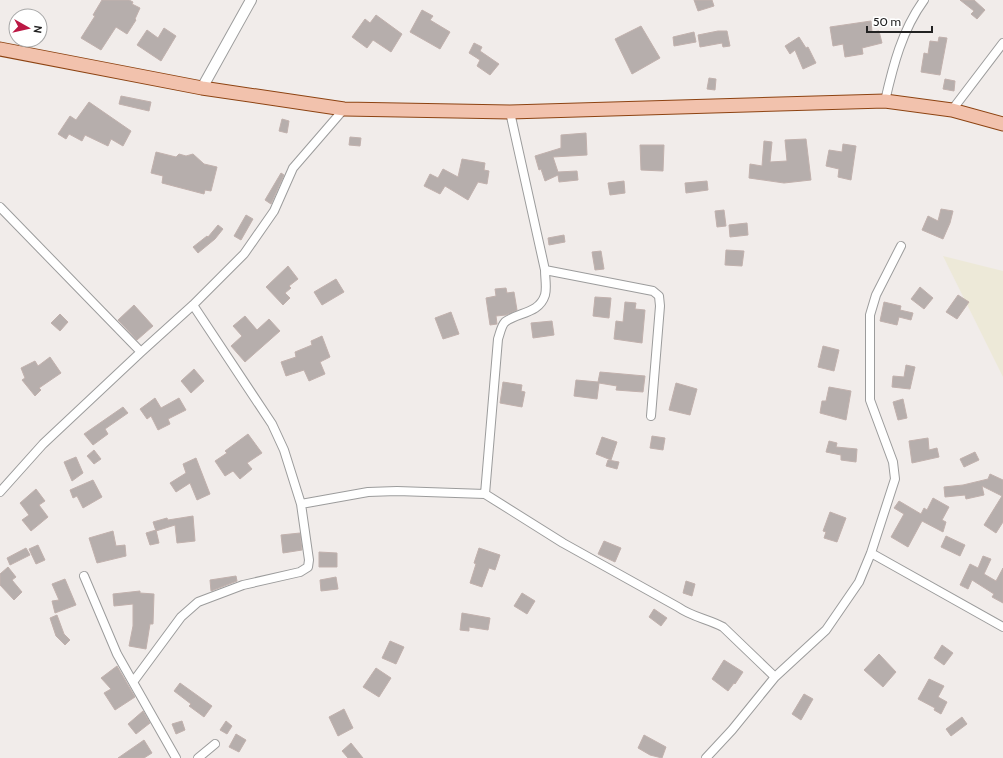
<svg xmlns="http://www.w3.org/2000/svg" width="1003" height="758" viewBox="0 0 1003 758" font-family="Cabin,sans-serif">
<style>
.farmland{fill:#ede9d8}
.building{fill:#b6aeac;stroke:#c1b1ad}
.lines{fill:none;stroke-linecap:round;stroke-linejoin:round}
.minor-casing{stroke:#9c9c9c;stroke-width:10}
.tertiary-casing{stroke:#9c9c9c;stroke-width:12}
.primary-casing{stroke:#8d4312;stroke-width:15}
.minor{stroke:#fff;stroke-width:8}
.tertiary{stroke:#fff;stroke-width:10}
.primary{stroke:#f2c2ad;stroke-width:13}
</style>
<rect width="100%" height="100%" fill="#f1ecea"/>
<path class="farmland" d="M943 256 1003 271V377Z"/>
<path class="building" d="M102 0H129L133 2 132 4 140 8 135 19 136 20 127 34 116 27 101 50 81 38 95 16 93 15Z
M694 0H712L714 6 698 11Z
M960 0H974L985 10 977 19 971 14 974 11Z
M422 10 433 16 430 20 450 32 440 49 410 32Z
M376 15 402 34 391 52 373 40 367 48 352 37 365 19 370 23Z
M871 21 872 32 879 31 882 43 862 48 863 54 845 57 843 44 833 46 830 27Z
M641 26 660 58 632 74 615 39Z
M164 28 176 36 161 61 137 45 147 30 158 38Z
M718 31H727L730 46 723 47 722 43 700 47 698 35Z
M694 32 696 42 674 46 673 37Z
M799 37 806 48 808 47 816 63 803 69 795 50 790 54 785 46Z
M939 37 947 38 940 75 921 72 924 53 928 54 930 41 938 42Z
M474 43 482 47 480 51 499 64 490 75 477 66 480 60 469 53Z
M709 78 716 79 715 90 707 89Z
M945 79 955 81 954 91 943 89Z
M121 96 151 102 149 111 119 104Z
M89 102 131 131 123 146 111 139 108 146 85 135 82 141 69 134 66 139 58 134 70 116 76 120Z
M282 119 289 121 287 133 279 131Z
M586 133 587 155 553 157 558 172 577 171 578 180 559 182 558 175 545 181 541 169 539 170 535 156 561 148V135Z
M350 137 361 138 360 146 349 145Z
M806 139 811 180 784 183 749 178 750 164 762 166 764 141 772 142 770 162 787 161 785 140Z
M843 144 856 146 851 180 838 177 839 169 826 166 829 150 842 152Z
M640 145H664L663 171 641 170Z
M156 152 176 157 179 154 186 156 193 154 204 164 217 167 211 191 205 190 204 194 162 183 163 176 151 173Z
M462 159 485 163 484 170 489 171 487 184 478 182 468 200 445 186 440 194 424 186 430 174 438 178 443 169 458 177Z
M281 173 284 175 271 204 265 200Z
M624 181 625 193 610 195 608 183Z
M707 181 708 190 686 193 685 183Z
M941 209 953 211 950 223 943 239 922 230 928 216 938 221Z
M724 210 726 226 717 227 715 211Z
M246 215 253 219 241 240 234 236Z
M747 223 748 235 730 237 729 225Z
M218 225 223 229 215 239 198 253 193 247 207 236 208 237Z
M564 235 565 242 549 245 548 238Z
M726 250 744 251 742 266 725 265Z
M601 251 604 269 595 270 592 252Z
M288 266 298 279 289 286 291 288 285 293 290 298 283 305 266 287Z
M336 279 344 292 322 305 314 292Z
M920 287 933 298 924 309 911 299Z
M506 288 507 293 514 292 517 310 506 315 496 316 497 324 490 325 486 298 496 296 495 289Z
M958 295 969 302 957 319 946 312Z
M595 297 611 298 609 318 593 316Z
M625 302 636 303 635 309 645 310 642 343 614 339 616 321 623 322Z
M884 302 901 306 900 310 913 313 911 320 899 317 897 325 880 321Z
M134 305 153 326 137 340 118 320Z
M451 312 459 334 443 339 435 318Z
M60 314 68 322 60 331 51 323Z
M245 316 257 330 269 319 280 331 245 362 231 346 242 336 233 326Z
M552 321 554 335 533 338 531 323Z
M322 336 330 357 320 362 325 374 309 381 304 370 286 376 281 362 296 357 295 352 312 345 311 341Z
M823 346 839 350 834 371 818 367Z
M50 357 61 373 39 388 41 390 35 396 22 380 25 378 21 368 35 361 38 366Z
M906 365 915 367 910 389 892 387 893 376 904 377Z
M194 369 204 381 191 393 181 381Z
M600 372 645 376 643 392 616 390 617 386 599 383 597 399 574 396 576 380 598 382Z
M503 382 522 385 521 391 525 392 522 407 500 403Z
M676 383 697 389 690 415 669 410Z
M829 387 851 391 846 420 820 413 822 401H826Z
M155 398 161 408 179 398 186 410 168 419 170 424 158 430 151 416 147 419 140 409Z
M903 399 907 418 898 420 893 402Z
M123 407 128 413 105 429 108 434 93 445 84 434Z
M248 434 262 453 247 463 252 469 240 479 233 471 225 476 215 461 227 453 225 451Z
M652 436 665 438 663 450 650 448Z
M602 437 617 442 611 460 596 454Z
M928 438 929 450 937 448 939 457 912 463 909 441Z
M829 441 837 443 836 447 857 449 856 462 841 460V455L826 452Z
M94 450 101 459 94 464 87 456Z
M975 452 979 460 964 467 960 459Z
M76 457 83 473 72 481 64 462Z
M196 458 210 494 197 500 190 483 176 492 170 483 186 473 183 464Z
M608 460 619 462 617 469 606 466Z
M990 474 1003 480V522L996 533 984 525 1002 496 982 486 984 495 966 499 965 495 945 497 944 487 963 485 988 479Z
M93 480 102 497 83 508 77 496 73 498 70 490Z
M36 489 45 501 39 505 48 517 31 531 22 520 29 515 20 503Z
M933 498 949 507 942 520 946 522 943 532 922 521 908 547 891 537 904 514 894 508 899 501 921 514 924 508 927 510Z
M830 512 846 518 837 542 824 538 826 532 823 531Z
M193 516 195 541 177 543 175 525 156 531 153 522 167 518 168 520Z
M156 530 159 543 150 545 146 533Z
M113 531 116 546 125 545 126 556 97 563 89 538Z
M300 533 302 550 283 553 281 535Z
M946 536 965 545 960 556 941 547Z
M604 541 621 548 615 562 598 554Z
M38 545 45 560 36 564 29 549Z
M26 548 30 555 10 565 7 558Z
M479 548 500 555 495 570 489 568 482 587 470 583 476 564 474 563Z
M319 552 337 553V567H319Z
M983 556 991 559 984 574 996 581 1003 568V603L992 597 994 594 972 580 968 589 960 585 970 564 978 568Z
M8 567 16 577 12 580 22 592 14 600 0 585V574Z
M236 576 237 581 211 591 210 580Z
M336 577 338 589 321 591 320 580Z
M65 579 76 605 55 613 52 601 59 600 52 584Z
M686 581 695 584 692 596 683 593Z
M140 591V593L154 594 153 624H150L146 649 129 646 133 626V604L114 606 113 594Z
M522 593 535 601 527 614 514 606Z
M654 609 667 618 661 626 649 617Z
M462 613 490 618 488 630 469 627V631L460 630Z
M57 615 64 634 70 640 65 645 56 636 50 618Z
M390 641 404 647 396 664 382 658Z
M942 645 953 653 944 665 934 658Z
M879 654 896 672 883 687 864 670Z
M724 660 743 672 735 684 734 683 728 691 712 679Z
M117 666 135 697 115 710 104 693 111 689 101 678Z
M376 668 391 678 379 697 363 687Z
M929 679 944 686 938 697 947 702 941 714 934 710 935 708 918 699Z
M180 683 212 706 204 717 189 706 191 704 174 691Z
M804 694 813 699 801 720 792 714Z
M344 709 353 728 338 736 329 717Z
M143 711 150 723 136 734 128 724Z
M962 717 967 724 951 736 946 729Z
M182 721 185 730 176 734 172 724Z
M226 721 232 726 227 734 220 730Z
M236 734 246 740 239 752 229 747Z
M644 735 666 747 662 758 650 755 638 748Z
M144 740 152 753 144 758H118Z
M351 743 363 758H348L342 751Z"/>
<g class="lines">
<g class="minor-casing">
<path id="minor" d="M885 101C893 66 902 30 924 0
M952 110 1003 43
M0 207 141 352
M545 270 653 291 659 296 660 306 651 416
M0 492 43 444 141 352 193 305 244 254 274 211 293 168 344 109
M485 494 498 339C500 334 501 326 505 322 518 312 539 314 545 295 547 288 545 278 545 270L510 112
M301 504 368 492 397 491 485 494 563 543 678 607C692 617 708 619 723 627L775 677
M871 553 1003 627
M84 576 117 654 176 758
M133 682 181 617 198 602 243 585 300 572 308 567 309 560 301 504 284 450 272 424 193 305
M198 758 215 744
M706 758 732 730 775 677 826 630 859 582 871 553 895 479 893 462 870 400V315L876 295 901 246"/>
</g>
<g class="tertiary-casing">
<path id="tertiary" d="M202 88 251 0"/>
</g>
<g class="primary-casing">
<path id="primary" d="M0 49 202 88 344 109 510 112 885 101 952 110 1003 124"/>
</g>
<use href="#minor" class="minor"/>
<use href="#tertiary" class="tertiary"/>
<use href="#primary" class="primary"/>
</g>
<g transform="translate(28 28) rotate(98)"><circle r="19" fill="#ffffff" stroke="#a7a7a7"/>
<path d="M0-3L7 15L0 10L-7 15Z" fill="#bb1844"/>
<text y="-6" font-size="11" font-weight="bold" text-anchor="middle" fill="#222222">N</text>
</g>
<path d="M867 26v6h65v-6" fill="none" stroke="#222222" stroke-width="2"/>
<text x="873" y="26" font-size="12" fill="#222222" stroke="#ffffff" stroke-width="3" paint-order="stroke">50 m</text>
</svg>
